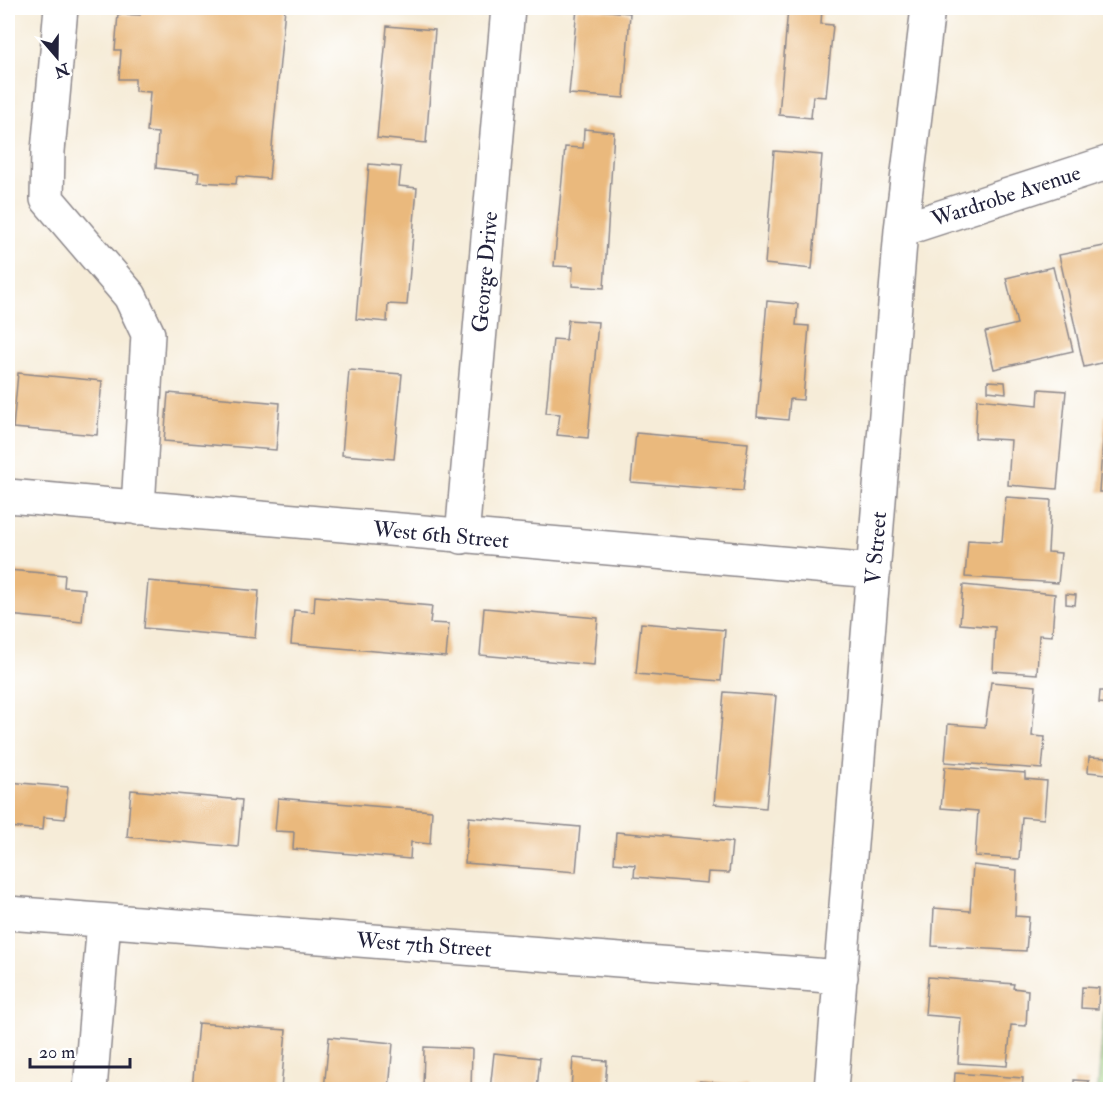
<svg xmlns="http://www.w3.org/2000/svg" width="1118" height="1097" viewBox="0 0 1118 1097" font-family="'IM FELL Double Pica',serif">
<style>
.green{fill:#a0d180;stroke:#617a5e;stroke-width:1.5}
.building{fill:#eab97d}
.lines{fill:none;stroke-linecap:round;stroke-linejoin:round}
.minor-casing{stroke:#8c878a;stroke-width:36}
.minor{stroke:#fff;stroke-width:33}
.labels{text-anchor:middle;dominant-baseline:central;stroke-width:4.5;stroke-linejoin:round;paint-order:stroke}
.street-label{font-size:22px;fill:#22223b;stroke:#fff}
</style>
<rect width="100%" height="100%" fill="#fff"/>
<filter id="ink" filterUnits="userSpaceOnUse"><feTurbulence type="fractalNoise" baseFrequency=".0167" numOctaves="2"/><feDisplacementMap in="SourceGraphic" scale="12" xChannelSelector="R" yChannelSelector="G"/><feConvolveMatrix kernelMatrix="1 2 1 2 8 2 1 2 1" color-interpolation-filters="sRGB"/></filter>
<filter id="wash" filterUnits="userSpaceOnUse"><feTurbulence type="fractalNoise" baseFrequency=".008" numOctaves="4" result="noise"/><feDisplacementMap in="SourceGraphic" scale="24" xChannelSelector="R" yChannelSelector="G"/><feGaussianBlur stdDeviation="1.35" result="paint"/><feColorMatrix in="noise" values="0 0 0 0 0 0 0 0 0 0 0 0 0 0 0 0 0 1.4 0 .05"/><feComposite in="paint" operator="in"/></filter>
<g filter="url(#wash)">
<rect width="100%" height="100%" fill="#f6ecd8"/>
<path class="green" d="M1108 963H1110V1089H1098Z"/>
<g id="blocks">
<path class="building" d="M140 8H285L269 179 237 176 236 184 198 182 199 173 156 168 158 133 147 132 150 92 135 91V79H119L121 50H115L118 14 140 15Z
M577 8 630 13 624 98 569 94Z
M788 8H822L821 24 833 25 826 97 813 96 811 118 779 115Z
M387 26 435 30 426 143 377 138Z
M584 129 614 132 604 288 572 286 573 267 554 266 565 147 583 148Z
M774 151 822 155 812 269 765 264Z
M369 164 401 167 399 186 417 188 407 305 388 304 387 322 356 319Z
M1109 245 1110 361 1084 367 1059 255Z
M1053 267 1073 351 994 369 985 332 1017 324 1006 278Z
M767 301 798 304 796 325 809 326 803 400 790 399 788 420 757 417Z
M568 320 598 322 588 438 557 435 560 414 546 413 553 339 566 340Z
M349 370 402 374 394 459 342 455Z
M18 373 102 381 97 435 13 428Z
M988 381 1005 382 1006 393 988 391Z
M1039 389 1066 391 1057 489 1008 485 1011 440 975 438 977 399 1038 405Z
M168 393 280 403 276 450 164 441Z
M1105 415 1110 416V492H1099Z
M636 433 748 443 743 491 631 482Z
M1006 497 1051 500 1048 552 1061 553 1058 583 965 577 968 540 1002 542Z
M8 570 65 575 64 587 85 589 82 622 8 615Z
M148 581 259 591 255 638 144 628Z
M963 585 1055 594 1052 636 1039 635 1037 674 993 671 995 627 960 624Z
M1066 594 1076 595 1075 605 1066 604Z
M315 596 432 606 430 623 449 624 446 657 291 644 294 610 314 612Z
M484 608 598 618 594 665 480 655Z
M641 623 725 630 721 681 636 674Z
M991 682 1036 686 1032 736 1045 737 1042 769 945 762 948 724 985 727Z
M1100 691H1110V704L1099 703Z
M724 692 776 696 766 808 714 804Z
M1089 757 1108 758 1107 774 1088 772Z
M945 767 1025 773V779L1047 781 1044 819 1022 817 1019 859 975 856 978 811 941 808Z
M8 782 68 787 65 819 44 817 43 830 8 827Z
M131 790 242 800 238 847 127 837Z
M278 798 432 811 430 844 411 842 410 859 293 849 294 832 275 831Z
M469 817 580 827 576 872 465 863Z
M616 832 732 842 729 873 708 872 707 883 634 877 635 865 614 863Z
M973 865 1017 870 1015 916 1029 917 1026 951 932 946 934 908 970 911Z
M928 977 1014 984 1013 988 1028 990 1026 1026 1011 1025 1007 1066 958 1063 961 1018 925 1015Z
M1082 987 1099 988 1098 1009 1081 1008Z
M8 1003H14L9 1073H8Z
M198 1023 286 1030 281 1090H192Z
M329 1037 393 1043 389 1090H324Z
M424 1047 472 1049 471 1090H423Z
M494 1053 540 1058 537 1090H490Z
M573 1058 607 1061 605 1090H571Z
M955 1073 1023 1078 1022 1090H954Z
M1074 1080 1089 1081 1088 1090H1074Z
M699 1081 747 1085V1090H698Z"/>
</g>
</g>
<g filter="url(#ink)">
<use href="#blocks" fill-opacity="0" stroke="#8c878a" stroke-width="1.5"/>
<g class="lines">
<g class="minor-casing">
<path id="minor" d="M61 8 48 151 47 199 130 296 148 334 138 508
M901 230 1110 162
M8 496 874 571
M462 537 508 8
M8 913 841 977
M90 1090 104 921
M831 1090 901 230 928 8"/>
</g>
<use href="#minor" class="minor"/>
</g>
</g>
<g class="labels">
<g class="street-label">
<text transform="translate(1006 196) rotate(-18)">Wardrobe Avenue</text>
<text transform="translate(485 272) rotate(-85)">George Drive</text>
<text transform="translate(441 535) rotate(5)">West 6th Street</text>
<text transform="translate(876 548) rotate(-85)">V Street</text>
<text transform="translate(424 945) rotate(4)">West 7th Street</text>
</g>
</g>
<rect width="1118" height="1097" fill="none" stroke="#fff" stroke-width="30"/>
<g transform="translate(57 57) rotate(160)" stroke="#ffffff" stroke-width="4.5" paint-order="stroke">
<path d="M0-4.5L10 22L0 15L-10 22Z" fill="#22223b"/>
<text y="-9" font-size="16" font-weight="bold" text-anchor="middle" fill="#22223b">N</text>
</g>
<path d="M30 1058v9h100v-9" fill="none" stroke="#22223b" stroke-width="3"/>
<text x="39" y="1058" font-size="18" fill="#22223b" stroke="#ffffff" stroke-width="4.5" paint-order="stroke">20 m</text>
</svg>
